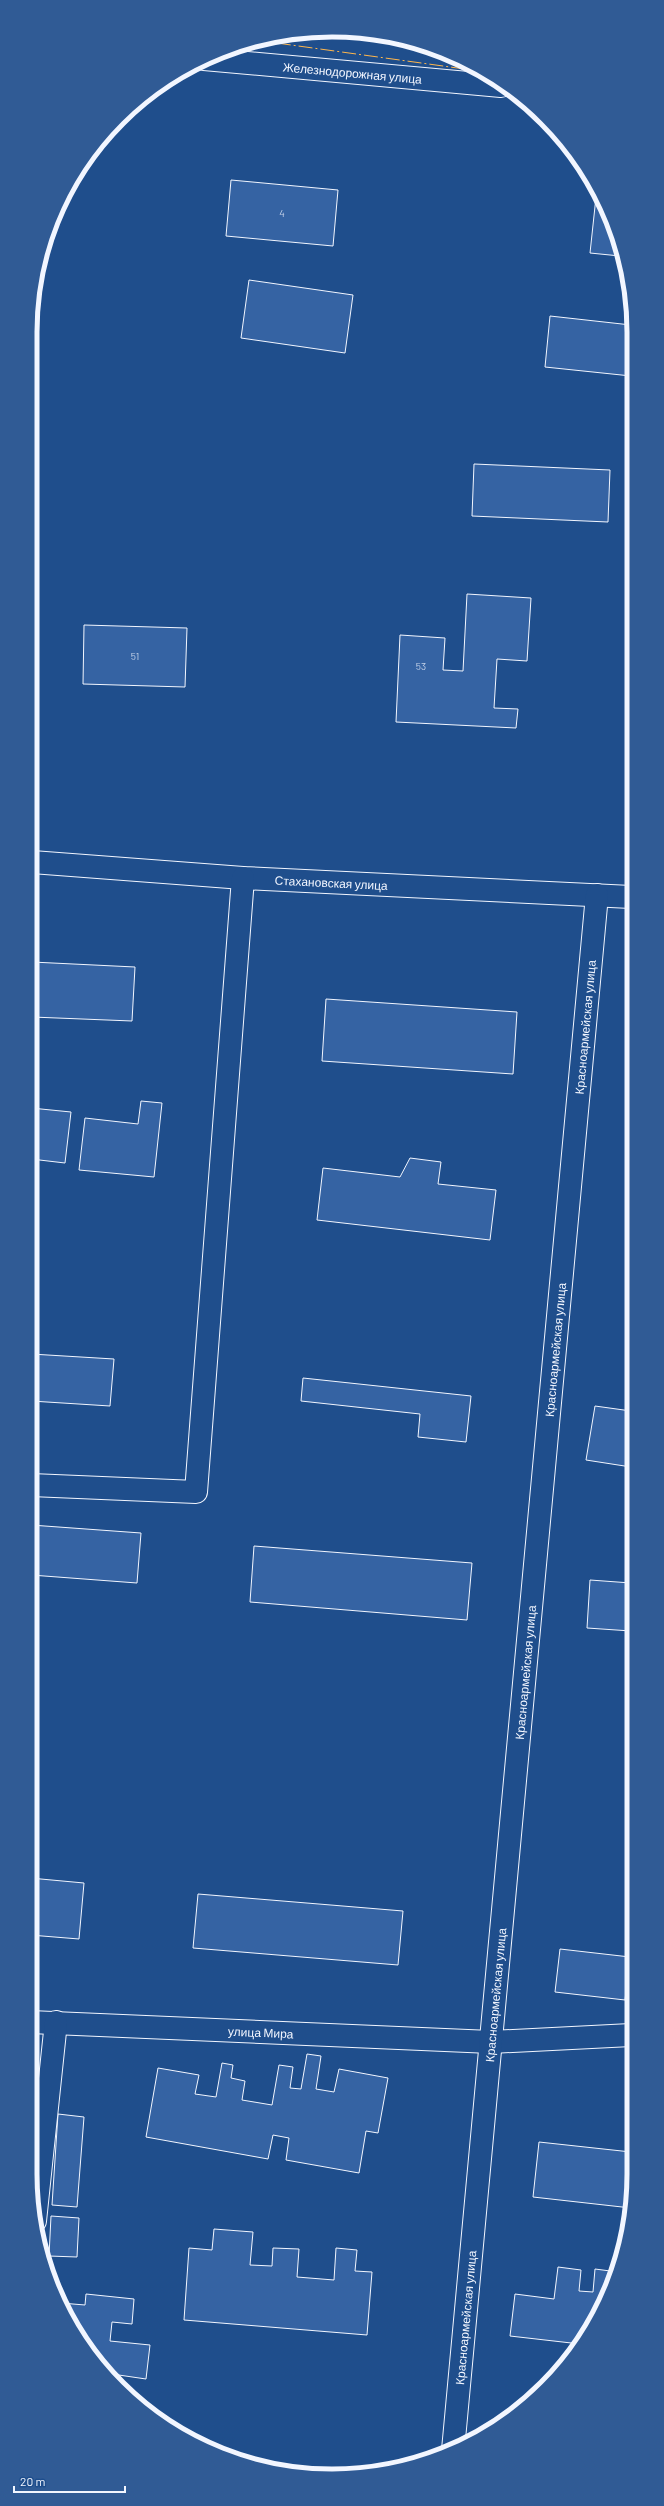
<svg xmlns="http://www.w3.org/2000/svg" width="664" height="2506" viewBox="0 0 664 2506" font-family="Barlow,sans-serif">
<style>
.building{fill:#3563a3;stroke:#f2f6ff}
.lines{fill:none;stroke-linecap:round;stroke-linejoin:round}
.street-casing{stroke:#f2f6ff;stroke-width:24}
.street{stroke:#1f4e8c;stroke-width:22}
.power{stroke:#ffb74d;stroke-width:1;stroke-dasharray:14 3 2 3;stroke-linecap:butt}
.labels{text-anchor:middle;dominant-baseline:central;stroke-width:3;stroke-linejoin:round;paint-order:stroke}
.number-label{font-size:10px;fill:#c3d1e8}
.street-label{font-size:12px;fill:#f2f6ff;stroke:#1f4e8c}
.rim{fill:none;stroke:#f2f6ff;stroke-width:5}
</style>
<rect width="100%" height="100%" fill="#1f4e8c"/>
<path class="building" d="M231 180 338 190 333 246 226 236Z
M596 197 603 199 620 256 590 253Z
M249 280 353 295 345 353 241 338Z
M550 316 631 325V376L545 367Z
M474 464 610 470 608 522 472 516Z
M467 594 531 598 527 661 497 659 494 708 518 709 516 728 396 722 400 635 445 638 443 670 463 671Z
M84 625 187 628 185 687 83 684Z
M32 962 135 967 132 1021 32 1017Z
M326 999 517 1012 513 1074 322 1061Z
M141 1101 162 1103 154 1177 79 1170 85 1118 138 1124Z
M31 1108 71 1112 65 1163 31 1159Z
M410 1158 441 1162 438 1184 496 1190 490 1240 317 1220 323 1168 400 1177Z
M31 1354 114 1359 110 1406 31 1401Z
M303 1378 471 1396 466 1442 418 1437 420 1414 301 1401Z
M595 1406 631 1411V1467L586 1460Z
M31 1525 141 1533 137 1583 31 1575Z
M254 1546 472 1563 467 1620 250 1602Z
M590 1580 631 1583V1631L587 1628Z
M30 1878 84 1883 79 1939 30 1935Z
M198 1894 403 1911 398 1965 193 1948Z
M560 1949 630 1957 625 2000 555 1992Z
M307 2054 321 2056 316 2089 334 2092 339 2069 388 2078 378 2133 366 2131 359 2173 286 2160 289 2138 273 2135 268 2159 146 2137 158 2068 199 2075 195 2094 216 2097 222 2063 233 2065 231 2078 245 2081 242 2100 272 2105 279 2065 293 2067 290 2088 301 2089Z
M58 2114 84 2117 77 2207 52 2205Z
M539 2142 631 2152V2208L533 2197Z
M51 2216 79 2218 77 2257 49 2256Z
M214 2229 253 2232 250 2265 272 2266 273 2248 299 2249 297 2277 334 2280 336 2248 357 2250 355 2271 372 2272 367 2335 184 2320 189 2248 212 2250Z
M558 2267 581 2270 579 2291 593 2292 595 2269 618 2272 593 2325 580 2344 510 2336 515 2294 554 2299Z
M86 2294 134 2299 132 2324 112 2322 110 2341 150 2345 146 2379 105 2373 61 2303 85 2305Z"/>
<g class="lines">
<g class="street-casing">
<g id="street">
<path id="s1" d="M204 59 501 86"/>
<path id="s2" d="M32 862 243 878 631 897"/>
<path d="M31 1485 196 1492 243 878"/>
<path id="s3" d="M30 2022 491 2042 631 2035"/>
<path d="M35 2221 56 2022"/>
<path id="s4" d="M453 2450 597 895"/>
</g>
</g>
<use href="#street" class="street"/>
<path class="power" d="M255 40 479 71"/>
</g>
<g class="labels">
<g class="number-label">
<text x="282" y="213">4</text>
<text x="135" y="656">51</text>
<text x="421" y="666">53</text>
</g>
<g class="street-label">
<text stroke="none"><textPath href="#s1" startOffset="149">Железнодорожная улица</textPath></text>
<text stroke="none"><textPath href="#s2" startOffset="300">Стахановская улица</textPath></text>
<text stroke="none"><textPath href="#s4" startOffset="1429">Красноармейская улица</textPath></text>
<text stroke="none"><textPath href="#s4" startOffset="1105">Красноармейская улица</textPath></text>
<text stroke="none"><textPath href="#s4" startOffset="781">Красноармейская улица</textPath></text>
<text stroke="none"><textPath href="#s4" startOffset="457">Красноармейская улица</textPath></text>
<text stroke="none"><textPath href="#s3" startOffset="231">улица Мира</textPath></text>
<text stroke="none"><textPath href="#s4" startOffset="133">Красноармейская улица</textPath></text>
</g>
</g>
<path d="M0 0H664V2506H0ZM332 37H332A295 295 0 0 1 627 332V2174A295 295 0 0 1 332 2469H332A295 295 0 0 1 37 2174V332A295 295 0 0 1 332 37Z" fill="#305b95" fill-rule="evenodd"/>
<path class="rim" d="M332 37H332A295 295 0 0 1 627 332V2174A295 295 0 0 1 332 2469H332A295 295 0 0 1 37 2174V332A295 295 0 0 1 332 37Z"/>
<path d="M14 2486v6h111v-6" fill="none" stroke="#f2f6ff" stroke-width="2"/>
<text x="20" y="2486" font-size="12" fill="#f2f6ff" stroke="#1f4e8c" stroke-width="3" paint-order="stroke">20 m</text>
</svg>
